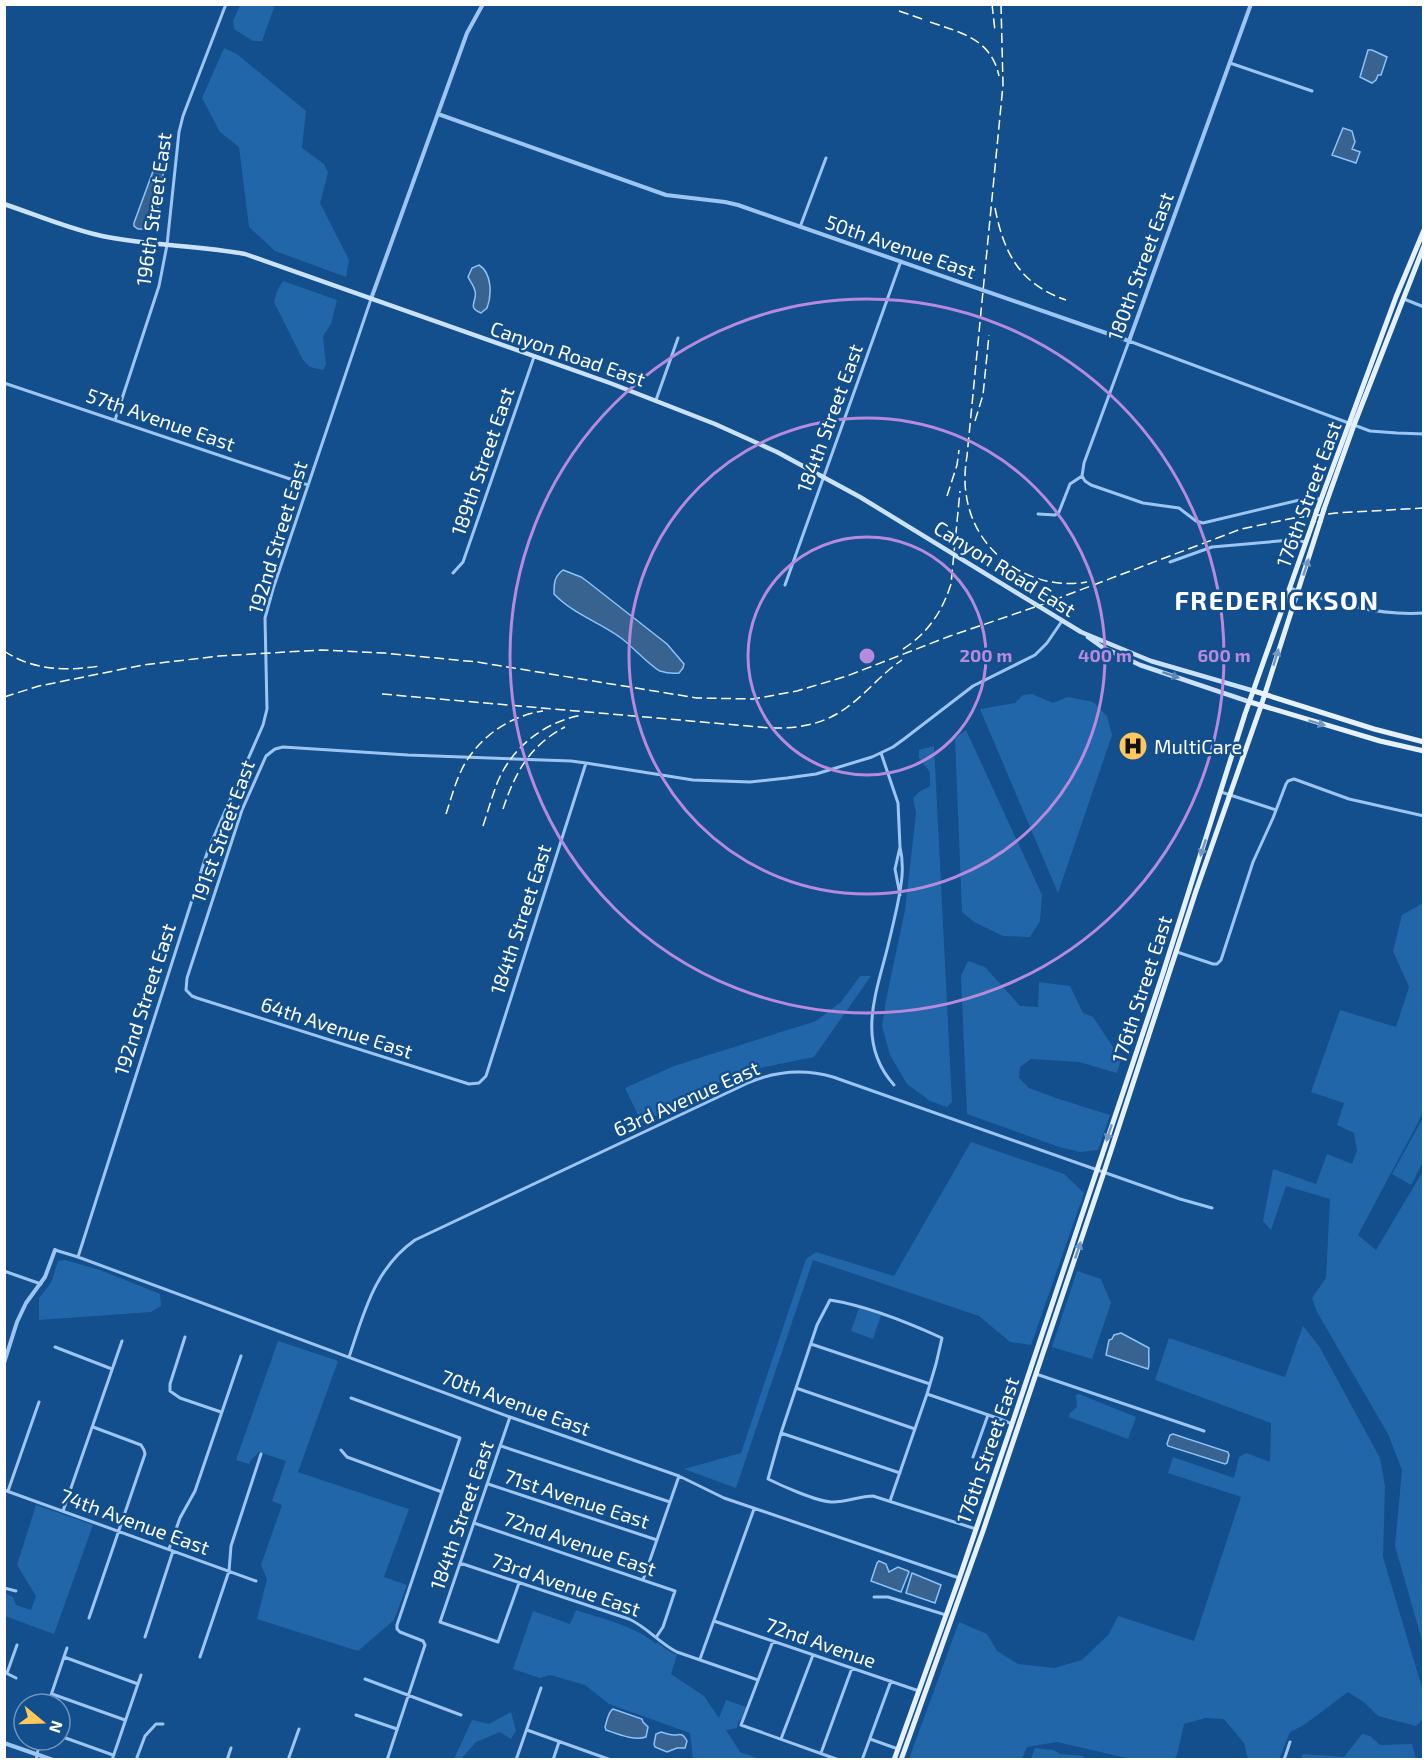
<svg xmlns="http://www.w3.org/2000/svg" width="1428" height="1764" viewBox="0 0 1428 1764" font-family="'Exo 2',sans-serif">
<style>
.green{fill:#26a}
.water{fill:#386391;stroke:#8ec2f4;stroke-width:1.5}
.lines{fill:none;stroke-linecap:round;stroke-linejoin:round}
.minor{stroke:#9cc6f1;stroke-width:3}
.tertiary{stroke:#9cc6f1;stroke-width:4}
.secondary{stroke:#cae2fb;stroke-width:4.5}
.primary{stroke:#e6f1ff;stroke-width:5}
.rail{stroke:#fff;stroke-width:1.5;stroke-dasharray:10 4.5;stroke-linecap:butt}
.primary-bridge{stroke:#e6f1ff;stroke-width:5}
.oneway{fill:#7297c0}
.oneway2{fill:#5c89b9}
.ring{fill:none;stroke:#b68bdc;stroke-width:3}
.labels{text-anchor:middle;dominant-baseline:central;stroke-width:5;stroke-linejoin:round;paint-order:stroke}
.street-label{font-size:20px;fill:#fff;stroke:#134e8d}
.poi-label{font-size:20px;fill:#fff;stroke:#134e8d;text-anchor:start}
.district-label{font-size:26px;font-weight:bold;letter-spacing:1.5px;fill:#fff;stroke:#134e8d}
.centre{fill:#b68bdc;stroke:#134e8d;stroke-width:3}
.ring-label{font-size:18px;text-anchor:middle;font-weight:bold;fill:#b68bdc;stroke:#134e8d;stroke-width:5;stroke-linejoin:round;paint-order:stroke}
</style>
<rect width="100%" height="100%" fill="#134e8d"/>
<path class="green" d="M240 5H275L262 41H253L234 29 233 21Z
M224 48 237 54 306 111 302 148 324 164 328 173 320 203 349 260 346 277 275 251 249 227 239 147 220 132 202 98Z
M283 281 337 300 331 324 323 336 326 365 323 370 310 367 303 360 274 302 277 291Z
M1032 694 1053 703 1068 697 1093 702 1107 716 1112 735 1058 893 980 709 1015 703 1023 695Z
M966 730 1042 895 1040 921 1030 937 1003 936 974 922 962 912 955 738Z
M934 746 952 1102 947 1107 930 1101 907 1084 890 1055 882 1026 886 1000 905 910 916 813 913 798 919 792 930 786V772L919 758V750Z
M1423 903V1113L1358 1235 1376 1250 1423 1171V1644L1395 1546 1402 1470 1388 1434 1317 1312 1312 1298 1326 1278 1330 1199 1286 1186 1271 1230 1263 1221 1273 1169 1316 1184 1327 1154 1352 1164 1357 1151 1354 1133 1337 1125 1344 1103 1311 1092 1340 1010 1396 1027 1409 987 1393 951 1402 915Z
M968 961 985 967 1020 1006 1038 1007 1039 982 1070 986 1083 1013 1093 1017 1121 1059 1117 1073 1079 1062 1031 1059 1020 1067 1019 1078 1029 1088 1059 1099 1110 1115 1098 1150 1080 1152 1059 1147 967 1114 961 976Z
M860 976H871L814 1057 740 1072 642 1123 625 1088 674 1066 816 1021 841 1002Z
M1423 1118V1162L1411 1185 1392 1174Z
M971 1142 1064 1174 1084 1193 1031 1345 1010 1342 979 1316 813 1260 736 1488 684 1469 741 1453 806 1259 816 1252 894 1276Z
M65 1260 100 1270 160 1294 161 1306 151 1312 39 1320V1298L51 1283 58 1261Z
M1077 1271 1101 1279 1111 1303 1092 1359 1052 1347Z
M859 1308 881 1315 873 1339 851 1331Z
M1303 1326 1319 1346 1380 1458 1385 1486 1383 1557 1423 1691V1719L1416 1726 1378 1716 1365 1703 1348 1692 1304 1725 1290 1732 1279 1759H1248L1244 1743 1224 1719 1205 1718 1184 1724 1177 1755 1174 1759H1131L1057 1742 1027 1747 1022 1759 965 1760 955 1758 954 1760 909 1759 959 1622 987 1634 997 1651 1018 1664 1054 1668 1082 1660 1109 1634 1118 1616 1194 1641 1241 1497 1168 1473 1173 1457 1234 1478 1239 1457 1246 1453 1270 1462 1271 1423 1155 1380 1169 1338 1285 1377Z
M278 1341 338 1361 298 1472 409 1509 384 1577 407 1585 394 1620 358 1651 257 1619 267 1579 261 1565 282 1505 272 1501 286 1461 259 1452 251 1460 249 1464 236 1460Z
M1079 1394 1136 1417 1128 1439 1069 1417 1070 1413 1077 1407 1076 1395Z
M36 1505 93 1525 54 1634 5 1616V1593L13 1597 16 1605 31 1610 36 1596 17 1565Z
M576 1610C602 1619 634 1625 656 1644L657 1642 667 1650 677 1655 671 1674 704 1696 719 1718 726 1700 746 1707 741 1719 738 1722 737 1728 726 1730 740 1752 760 1759H693L690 1733 609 1704 585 1685 550 1675 540 1678 513 1669 533 1611 570 1624Z
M511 1712 516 1731 511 1739 500 1732 476 1742 461 1759H454L472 1720 489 1724Z
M1362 1734 1370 1736 1380 1745 1412 1744 1416 1759H1301L1303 1754 1344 1757Z
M1035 1748 1053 1750 1061 1754 1083 1756 1085 1759H1031Z"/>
<path class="water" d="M1368 50H1372L1387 57 1381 75H1378L1376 80 1372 83 1360 77Z
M1343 128 1352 131 1355 142 1352 149 1360 152 1356 163 1332 155Z
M164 149 167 150 168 153 160 189 156 225 152 229H138L134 226V223L159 155Z
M479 265C492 273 492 295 487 308L481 313C466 307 478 301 475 291 474 286 470 281 468 277L472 268Z
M563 570 581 577 588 582 667 644 684 664 683 668 679 673C672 674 666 673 660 671 650 666 632 646 621 638 599 622 573 614 554 594 554 583 554 577 563 570Z
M1121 1333 1149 1348C1148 1354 1150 1365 1148 1369L1106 1355 1109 1340 1112 1339 1114 1335Z
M1173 1434 1228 1452 1229 1455 1227 1463 1225 1464 1168 1446 1167 1444 1170 1435Z
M879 1561 886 1564 889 1572 898 1567 908 1571 909 1572 901 1592 871 1581 877 1563Z
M912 1573 941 1585 935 1603 906 1593Z
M613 1709 642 1719 643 1722 648 1727 646 1737C634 1741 618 1734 606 1730L605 1727C607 1721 608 1712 613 1709Z
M661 1732C664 1733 670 1735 674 1735 681 1735 682 1732 687 1741L685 1748H677L667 1752 655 1747 654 1744 656 1734Z"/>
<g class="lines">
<path class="minor" d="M1230 63 1312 91
M800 227 826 158
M1404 299 1424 307
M4 383 308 485
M656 400 678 338
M115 420 159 286 167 245 179 132 183 116 226 4
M1082 476 1084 463 1129 341 1370 431 1397 433 1424 434
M1082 476 1085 481 1091 485 1143 503 1179 508 1196 521 1203 523 1308 498 1320 499
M1038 514 1055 515 1059 512 1070 484 1082 476
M1170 562 1212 547 1291 540 1306 542
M453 573 463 562 534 357
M785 585 901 261
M1290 588C1333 603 1378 616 1424 613
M881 753 898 803 900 847
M586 763 486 1076 479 1083 469 1084 197 998 192 996 186 990 187 978 242 810 266 756 275 749 283 747 408 755 571 761 586 763 693 780 750 782 787 778 816 774 872 757 893 747 904 739 973 686 1035 655 1047 643 1062 621
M1221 792 1276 810
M1177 952 1213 964H1217L1221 960 1253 862 1273 818 1286 784 1288 781 1294 779 1349 799 1424 816
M894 1085C860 1047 872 1005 884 961 889 943 893 925 897 907 901 887 905 868 900 847L895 869 900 895
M55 1250 78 1257 510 1417 679 1476 724 1498 959 1578
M78 1257 208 850 263 725 267 709 265 618 273 589 371 299
M4 1271 41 1284
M185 1337 170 1384V1391L180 1398 221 1412
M811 1344 930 1384
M55 1347 112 1369
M349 1357C364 1313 374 1269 415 1240L750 1082C777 1071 805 1069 833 1077L1180 1199 1212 1208
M1036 1374 1204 1431
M796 1388 915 1429
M927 1394 1000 1419 1012 1424
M351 1398 460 1438 397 1625V1629L400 1632 423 1641 425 1645 387 1760
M510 1417 440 1622 498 1642 519 1583
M781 1433 900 1473
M501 1446 670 1502
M341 1450 347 1457 442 1492
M973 1457 988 1415
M488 1484 657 1540
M4 1490 256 1581
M8 1491 39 1402
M890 1501 927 1394 936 1364 942 1338C907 1322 868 1306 830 1300L817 1325 781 1433 768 1479C782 1486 816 1501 831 1502 845 1503 859 1496 873 1496L976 1529
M63 1511 122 1341
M474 1523 675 1591 663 1627 657 1636
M169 1549 180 1518 195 1491 241 1356
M460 1563 629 1619C647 1627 659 1643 677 1652L758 1680
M643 1580 679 1476
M4 1588 16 1591
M874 1597H888L946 1615
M89 1618 145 1454 144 1450 141 1445 93 1427
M714 1621 919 1691
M145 1637 173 1551
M773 1641 741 1725 839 1760
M64 1657 138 1684
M200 1657 229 1571 231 1546 261 1454
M700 1659 754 1509
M4 1672 16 1678
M7 1673 17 1645
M365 1679 461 1715
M52 1694 125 1720
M48 1704 67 1648
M356 1715 397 1729
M527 1730 611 1760
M60 1736 113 1755
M781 1739 813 1655
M870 1739 898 1749
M821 1753 852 1668
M36 1760 40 1740
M112 1760 141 1675
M136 1760 145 1736 156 1724H163
M227 1760 231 1748
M288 1760 299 1729
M516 1760 541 1688
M553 1760 559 1742
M862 1760 891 1681
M1284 1760 1290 1742"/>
<path class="tertiary" d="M438 114 666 195 725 202 738 205 1129 341 1251 4
M371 299 467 33 483 4
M4 1363 17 1322 26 1303 45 1277 55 1250
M4 1743 53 1760"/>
<path class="secondary" d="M4 204C37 215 69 229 102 236 149 246 198 245 245 254L610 383 715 424 777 452 860 497 1081 632 1151 661 1254 691
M1088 637 1102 647 1140 665 1250 702"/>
<path class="primary" d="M1324 509 1354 425 1424 246
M1317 510 1396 297 1424 230
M1254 691 1374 729 1424 742
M1250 702 1380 741 1424 751
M894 1760 959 1579 1012 1424 1162 976 1245 714 1313 522
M901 1760 983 1531 1104 1172 1196 891 1261 706 1320 522"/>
<path class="rail" d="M992 4 995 31
M1001 4 1003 85 967 456C965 468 964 481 966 493 973 552 1030 592 1087 582
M899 11 925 20
M930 22C962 33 991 39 999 76
M995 208C1004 254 1020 284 1066 300
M975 421 983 395 989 335
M947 496 957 465 959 450
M903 649C928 633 942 612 951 584L960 491
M4 651C34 671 66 671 100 666
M382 694 771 728C798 729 824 724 846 708 866 694 881 674 902 660
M4 697 39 686 143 665 219 656 321 650 384 653 477 662 697 698 753 699 797 691 847 676 950 636 1038 606 1241 529 1294 518 1336 513 1424 508
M503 809C515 773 529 746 565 727
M446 814C451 799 455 783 462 769 477 739 508 716 543 711
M483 826C488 811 492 796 498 781 513 746 546 721 583 715"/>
<path class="primary-bridge" d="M1313 522 1317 510
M1320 522 1324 509"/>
</g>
<defs><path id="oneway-solid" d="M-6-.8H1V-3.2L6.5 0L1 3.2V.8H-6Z" transform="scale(1.5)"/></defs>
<g class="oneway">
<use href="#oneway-solid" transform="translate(1306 567) rotate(-72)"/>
<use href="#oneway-solid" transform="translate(1276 657) rotate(-73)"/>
<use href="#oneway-solid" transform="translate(1317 723) rotate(17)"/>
<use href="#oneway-solid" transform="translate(1203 848) rotate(108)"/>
<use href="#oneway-solid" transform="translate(1109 1133) rotate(108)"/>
<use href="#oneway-solid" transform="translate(1078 1250) rotate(-71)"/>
</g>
<use class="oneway2" href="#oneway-solid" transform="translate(1171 675) rotate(19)"/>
<g class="ring">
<circle cx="867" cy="656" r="119"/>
<circle cx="867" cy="656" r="238"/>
<circle cx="867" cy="656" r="357"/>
</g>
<defs>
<g id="hospital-disc" transform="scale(1.5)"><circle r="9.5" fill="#ffc85c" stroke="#134e8d"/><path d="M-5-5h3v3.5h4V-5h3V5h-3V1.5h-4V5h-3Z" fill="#111"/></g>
</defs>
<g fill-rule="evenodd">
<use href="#hospital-disc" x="1133" y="746"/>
</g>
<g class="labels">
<g class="street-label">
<text transform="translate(153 209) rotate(-82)">196th Street East</text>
<text transform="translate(901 246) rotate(19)">50th Avenue East</text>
<text transform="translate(1140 266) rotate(-70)">180th Street East</text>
<text transform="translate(568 353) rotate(19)">Canyon Road East</text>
<text transform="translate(829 418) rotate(-70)">184th Street East</text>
<text transform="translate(161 419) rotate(19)">57th Avenue East</text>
<text transform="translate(482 461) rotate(-71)">189th Street East</text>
<text transform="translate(1308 494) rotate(-70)">176th Street East</text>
<text transform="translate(277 537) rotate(-73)">192nd Street East</text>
<text transform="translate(1005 568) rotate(32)">Canyon Road East</text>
<text transform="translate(222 831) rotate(-70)">191st Street East</text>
<text transform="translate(520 919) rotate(-72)">184th Street East</text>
<text transform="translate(1141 989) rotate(-72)">176th Street East</text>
<text transform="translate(144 999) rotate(-72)">192nd Street East</text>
<text transform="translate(337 1027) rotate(18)">64th Avenue East</text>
<text transform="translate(686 1098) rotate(-24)">63rd Avenue East</text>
<text transform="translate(516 1402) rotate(20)">70th Avenue East</text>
<text transform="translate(987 1450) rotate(-71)">176th Street East</text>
<text transform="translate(577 1498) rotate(18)">71st Avenue East</text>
<text transform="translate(461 1515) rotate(-71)">184th Street East</text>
<text transform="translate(135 1521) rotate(20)">74th Avenue East</text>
<text transform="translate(580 1543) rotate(19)">72nd Avenue East</text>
<text transform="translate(566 1584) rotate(19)">73rd Avenue East</text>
<text transform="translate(821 1642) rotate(19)">72nd Avenue</text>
</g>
<g class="poi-label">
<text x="1154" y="746">MultiCare</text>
</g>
<g class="district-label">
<text x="1277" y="599">FREDERICKSON</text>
</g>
</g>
<circle cx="867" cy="656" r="9" class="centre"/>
<g class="ring-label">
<text x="986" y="662">200 m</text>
<text x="1105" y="662">400 m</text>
<text x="1224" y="662">600 m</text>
</g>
<rect width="1428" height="1764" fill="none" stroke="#ffffff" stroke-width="12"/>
<g transform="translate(42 1722) rotate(109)"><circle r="28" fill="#134e8d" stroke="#7195bb" stroke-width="1.5"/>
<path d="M0-4.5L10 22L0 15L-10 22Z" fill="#ffc85c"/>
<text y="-9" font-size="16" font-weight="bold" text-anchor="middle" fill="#ffffff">N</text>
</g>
</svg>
